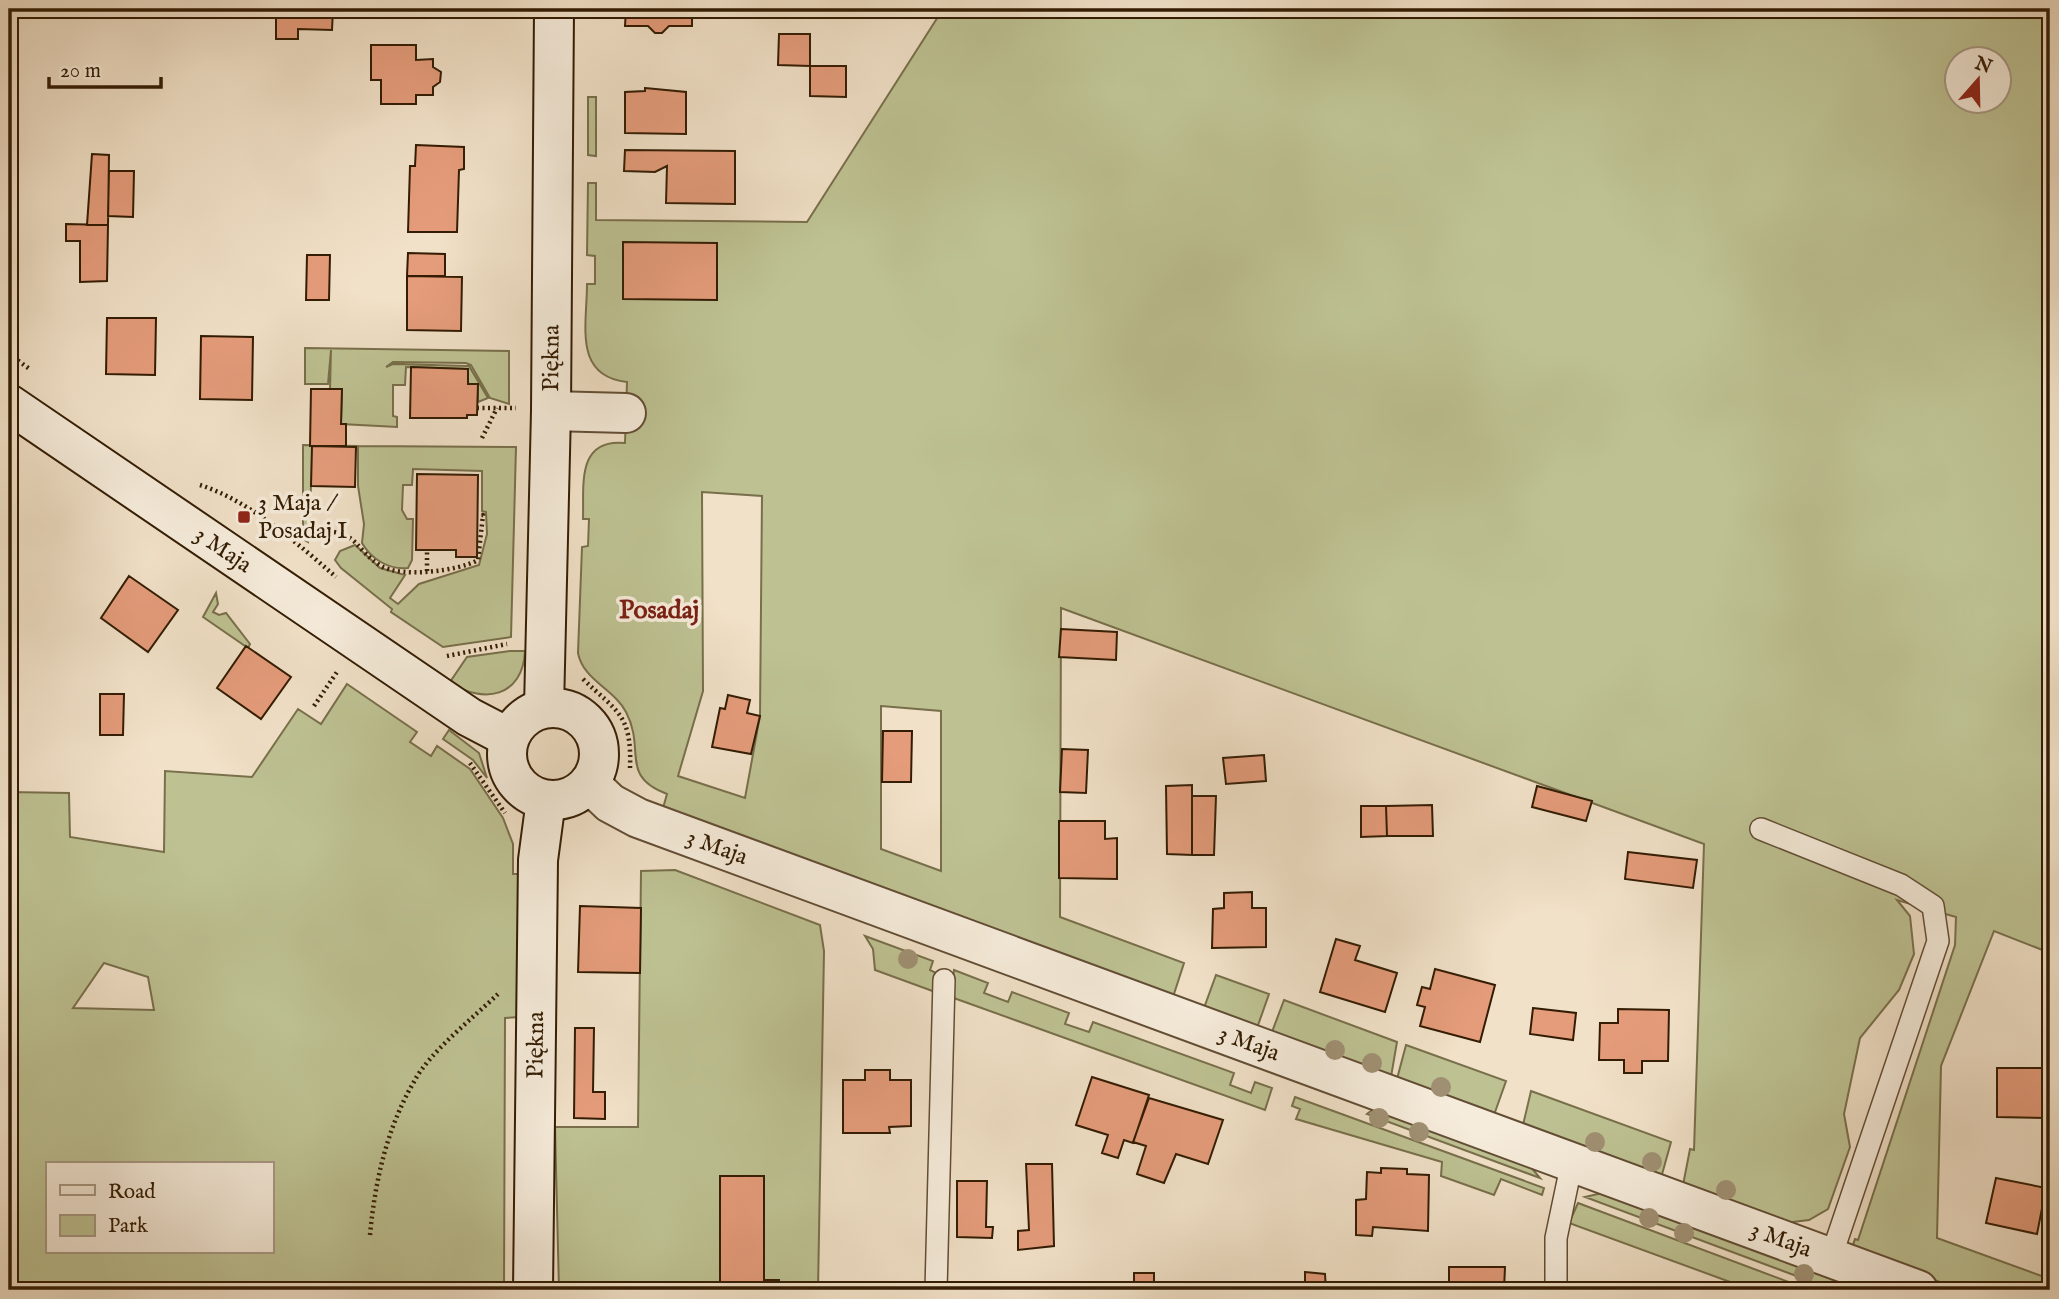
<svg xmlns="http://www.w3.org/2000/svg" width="2059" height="1299" viewBox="0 0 2059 1299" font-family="'IM FELL English',serif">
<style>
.green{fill:#bec293;stroke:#786f4b;stroke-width:2;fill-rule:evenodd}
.building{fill:#e59c7b;stroke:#331c03;stroke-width:2}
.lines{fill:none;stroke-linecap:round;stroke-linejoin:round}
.lane-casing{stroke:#624d34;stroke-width:24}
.street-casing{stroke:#624d34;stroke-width:42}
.secondary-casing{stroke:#331c03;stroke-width:42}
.path{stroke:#331c03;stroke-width:4.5;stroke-dasharray:2 3.5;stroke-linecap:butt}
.lane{stroke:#f6ecdb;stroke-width:21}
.street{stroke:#f6ecdb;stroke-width:38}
.secondary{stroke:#f6ecdb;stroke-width:38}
.tree{fill:#a09073}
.poi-dot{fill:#8f2418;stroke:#f6ecdb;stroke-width:2.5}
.labels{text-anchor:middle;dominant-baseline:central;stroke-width:7;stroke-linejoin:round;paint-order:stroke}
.street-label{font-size:24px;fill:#331c03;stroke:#f6ecdb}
.poi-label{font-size:24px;fill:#331c03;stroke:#f6ecdb;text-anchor:start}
.neighbourhood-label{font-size:26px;font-weight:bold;fill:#7a1f14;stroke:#f6ecdb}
</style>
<rect width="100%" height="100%" fill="#f1e1c8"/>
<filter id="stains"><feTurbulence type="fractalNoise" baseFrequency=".00286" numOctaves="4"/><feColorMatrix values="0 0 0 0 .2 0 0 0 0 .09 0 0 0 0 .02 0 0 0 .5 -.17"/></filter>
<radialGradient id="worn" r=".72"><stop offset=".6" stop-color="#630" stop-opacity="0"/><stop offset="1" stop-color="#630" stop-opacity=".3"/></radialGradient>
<path class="green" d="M943 9H2050V953L1994 931 1941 1066 1937 1238 2050 1279 2048 1290H1962L1862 1254 1853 1245 1855 1239 1858 1240 1955 945 1956 917 1897 900 1910 916 1914 954 1899 990 1860 1038 1844 1114 1850 1147 1828 1209 1809 1220 1785 1223 1683 1185 1690 1149 1694 1150 1704 844 1061 608 1060 917 1184 963 1173 997 663 808 667 794C619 776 646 750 626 712 614 689 583 680 578 653L582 547 588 546 589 519H583C584 486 576 438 625 443L627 382C573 376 587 325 587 284H595V256L587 255 588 183H596V220L807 222ZM1958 60H2000V102H1958ZM702 492 762 496 760 716 745 798 678 776 703 691ZM881 706 941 711V871L881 849Z
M588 97H596V156L588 155Z
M305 348 509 351V404L490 398 471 365 466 363 393 362 386 367 393 364 469 366 488 398 478 402V384H468V369L406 367 405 385H393V416L397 417V427L341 424 342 390 330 389 331 350 328 384H305Z
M303 445 356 446 311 486 308 542 303 539Z
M358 446 516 447 511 637 443 647 391 612 392 609 341 568 335 560 340 551 355 545 380 568 405 575 390 598 398 604 419 584 479 565 487 534 486 512 482 511V471L413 469 412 485H403L402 510 407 519H413L412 560 408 568C389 570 371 559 362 543L364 524 358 486Z
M216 593 218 604 213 612 219 615 226 613 250 644 248 648 203 617Z
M510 651H525C523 697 483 705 450 682L467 657Z
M347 684 417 732 410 742 431 756 437 746 470 769 503 818 513 844V874H522L519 1017 505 1018 504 1290H9V792L69 793 70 837 164 852 165 771 252 777 298 709 321 724ZM104 963 148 977 154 1010 73 1008ZM47 1164H271V1252H47Z
M449 730 479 753 487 778 473 760 443 739Z
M675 870 820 925 824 951 818 1290H559L555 1127H638L641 871Z
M865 936 933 961 930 970 938 974V993L875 970 873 949Z
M954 970 988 983 984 993 1008 1002 1012 992 1069 1013 1065 1024 1089 1032 1093 1022 1234 1073 1230 1085 1251 1093 1255 1082 1272 1088 1265 1110 951 997Z
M1216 975 1269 994 1257 1028 1204 1008Z
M1284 1000 1397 1042 1391 1077 1272 1032Z
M1406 1045 1506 1081 1494 1115 1397 1079Z
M1531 1091 1671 1142 1661 1178 1523 1125Z
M1295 1097 1544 1188 1542 1195 1501 1179 1494 1195 1441 1176 1442 1162 1296 1119 1300 1109 1292 1106Z
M1375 1108 1530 1166 1540 1178 1367 1114Z
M1602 1193 1865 1290H1834L1585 1197Z
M1578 1203 1810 1290H1752L1569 1223Z"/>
<path class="building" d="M276 9H333L332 30 298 29V39H276Z
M626 9H692V26H669L662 33H655L648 26H625Z
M779 34H810V66L778 65Z
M371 45H416V60L433 59V67L441 72 440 82 433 87V95H416V104H381V80H371Z
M810 66H846V97L810 96Z
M645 88 686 92V134L625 133V92L645 91Z
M416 145 464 147V169L459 170 457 232H408L410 166H415Z
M625 150 735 151V204L666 203 667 166 655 172 624 171Z
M92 154 109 155 108 225H87Z
M109 171H134L133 217 108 216Z
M66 224 108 225 107 281 80 282V241H66Z
M623 242 717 243V300L623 299Z
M408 253 445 254V276H407Z
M307 255H330L329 300H306Z
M407 276 462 277 461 331 407 330Z
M107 318H156L155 375 106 374Z
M201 336 253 337 252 400 200 399Z
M411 367 468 369V384H478L477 415H467V418H410Z
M311 389H342L341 424H346V446H310Z
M312 446 356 447 355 487 311 486Z
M417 474 478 475 477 557H456V550H416Z
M129 576 178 610 148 652 101 618Z
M1061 629 1117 632 1116 660 1059 657Z
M246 646 291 677 261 719 217 688Z
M100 694H124L123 735H100Z
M728 695 750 700 747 713 760 716 751 754 712 747 720 708 725 709Z
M883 731H912L911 782H882Z
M1062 749 1088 750 1086 793 1060 792Z
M1264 755 1266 781 1226 784 1223 758Z
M1192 785V855L1167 854 1166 786Z
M1537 786 1592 801 1586 821 1532 807Z
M1192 796H1216L1214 855H1192Z
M1432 805 1433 836H1387L1386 806Z
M1361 806H1386L1387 836 1361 837Z
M1059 821H1105V839L1117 838V879L1059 878Z
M1628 852 1697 860 1693 888 1625 879Z
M1252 892V908H1266V947L1212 948 1213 909 1224 908V893Z
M580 906 641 908 640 973 578 972Z
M1336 939 1360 946 1355 960 1397 973 1385 1012 1320 992Z
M1435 969 1495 985 1480 1042 1420 1026 1425 1007 1417 1005 1422 987 1430 989Z
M1533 1008 1576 1013 1573 1040 1530 1034Z
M1618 1009 1669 1010 1668 1061H1642V1073H1624V1060H1599L1600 1023H1618Z
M575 1028H594L593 1092H605V1119L574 1118Z
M1997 1068H2047V1118L1997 1117Z
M865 1070H890V1080H911V1126L889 1127 890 1133H843V1080H865Z
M1092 1077 1149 1095 1133 1143 1124 1140 1118 1158 1102 1153 1108 1135 1076 1125Z
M1149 1098 1223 1120 1208 1164 1176 1154 1164 1183 1137 1174 1146 1146 1133 1142Z
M2047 1108H2050V1153H2047Z
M1026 1164H1052L1054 1246 1018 1250V1231L1029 1230Z
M1381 1168 1407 1169V1174L1429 1175 1428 1231 1373 1227 1372 1236 1356 1235V1200L1366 1199 1367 1172 1381 1173Z
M720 1176H764V1280H779V1290H720Z
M1996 1178 2046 1188 2037 1234 1986 1223Z
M957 1181H987L986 1227H993L992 1238 957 1237Z
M1449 1267H1505L1504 1290H1449Z
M1305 1272 1325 1274 1326 1290H1305Z
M1134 1273H1154V1290H1134Z
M1231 1284H1263V1290H1231Z"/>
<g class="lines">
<g class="lane-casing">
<path id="lane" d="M1761 829 1901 885 1933 906 1938 941 1831 1257
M936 1290 944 980
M1556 1290V1238L1572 1162"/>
</g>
<g class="street-casing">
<g id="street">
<path d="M551 411 626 413"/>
<path id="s1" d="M589 783 610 803 638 818 1918 1290"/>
</g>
</g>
<g class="secondary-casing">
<g id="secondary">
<path id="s2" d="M9 404 469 717 509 738"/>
<circle cx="553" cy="754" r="46"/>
<path id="s3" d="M544 708 551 411 554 9"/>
<path id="s4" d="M533 1290 538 860 546 800"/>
</g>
</g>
<path class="path" d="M9 354 31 370
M477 408H516
M482 438 497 408
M200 485C250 501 297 543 336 577
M323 531C359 532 355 550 381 566 402 578 458 571 478 560L483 515H478
M427 571V550
M447 656 507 644
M583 679C617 712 632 714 630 768
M314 706 337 672
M470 763 505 813
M370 1235C375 1181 387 1127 415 1080 430 1052 474 1017 498 994"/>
<use href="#lane" class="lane"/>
<use href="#street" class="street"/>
<use href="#secondary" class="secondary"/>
</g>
<g class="tree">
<circle cx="908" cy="959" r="10"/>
<circle cx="1335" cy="1050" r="10"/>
<circle cx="1372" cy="1063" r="10"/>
<circle cx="1441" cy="1087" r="10"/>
<circle cx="1379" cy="1118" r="10"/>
<circle cx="1419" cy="1132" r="10"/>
<circle cx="1595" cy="1142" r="10"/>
<circle cx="1652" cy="1162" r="10"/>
<circle cx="1726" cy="1190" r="10"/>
<circle cx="1649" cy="1218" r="10"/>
<circle cx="1684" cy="1233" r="10"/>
<circle cx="1804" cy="1274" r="10"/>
</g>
<rect class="poi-dot" x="237" y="510" width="14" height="14" rx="3.5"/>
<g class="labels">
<g class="street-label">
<text stroke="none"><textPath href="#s3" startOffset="350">Piękna</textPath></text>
<text stroke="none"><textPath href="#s2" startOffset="259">3 Maja</textPath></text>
<text stroke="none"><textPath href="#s1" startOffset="145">3 Maja</textPath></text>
<text stroke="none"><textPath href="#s1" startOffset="712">3 Maja</textPath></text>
<text stroke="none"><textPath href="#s4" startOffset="245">Piękna</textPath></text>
<text stroke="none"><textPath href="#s1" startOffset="1279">3 Maja</textPath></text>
</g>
<g class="poi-label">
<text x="258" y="503">3 Maja /<tspan x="258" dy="28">Posadaj I</tspan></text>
</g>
<g class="neighbourhood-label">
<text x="659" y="610">Posadaj</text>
</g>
</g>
<rect width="2059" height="1299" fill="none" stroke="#f1e1c8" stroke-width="35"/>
<rect x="10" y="10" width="2038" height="1278" fill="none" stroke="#331c03" stroke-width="3.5"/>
<rect x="18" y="18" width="2024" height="1264" fill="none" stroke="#331c03" stroke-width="2"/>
<rect x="46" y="1162" width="228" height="91" fill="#f6ecdb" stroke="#a89985" stroke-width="2"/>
<rect x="60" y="1185" width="35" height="10" fill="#f6ecdb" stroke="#a89985" stroke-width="2"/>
<text x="108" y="1198" font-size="21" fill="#331c03">Road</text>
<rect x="60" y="1215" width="35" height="21" fill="#bec293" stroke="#a89985" stroke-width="2"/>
<text x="108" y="1232" font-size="21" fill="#331c03">Park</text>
<g transform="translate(1978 80) rotate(20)"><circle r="33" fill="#f6ecdb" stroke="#a89985" stroke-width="2"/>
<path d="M0-5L12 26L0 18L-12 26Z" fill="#8f2418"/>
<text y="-10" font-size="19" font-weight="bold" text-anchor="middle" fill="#331c03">N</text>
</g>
<path d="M49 77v10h112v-10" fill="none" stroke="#331c03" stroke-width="3.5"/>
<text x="60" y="77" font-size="21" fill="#331c03" stroke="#f6ecdb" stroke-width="5" paint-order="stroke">20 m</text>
<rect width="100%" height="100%" filter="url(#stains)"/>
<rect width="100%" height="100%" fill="url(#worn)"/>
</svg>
